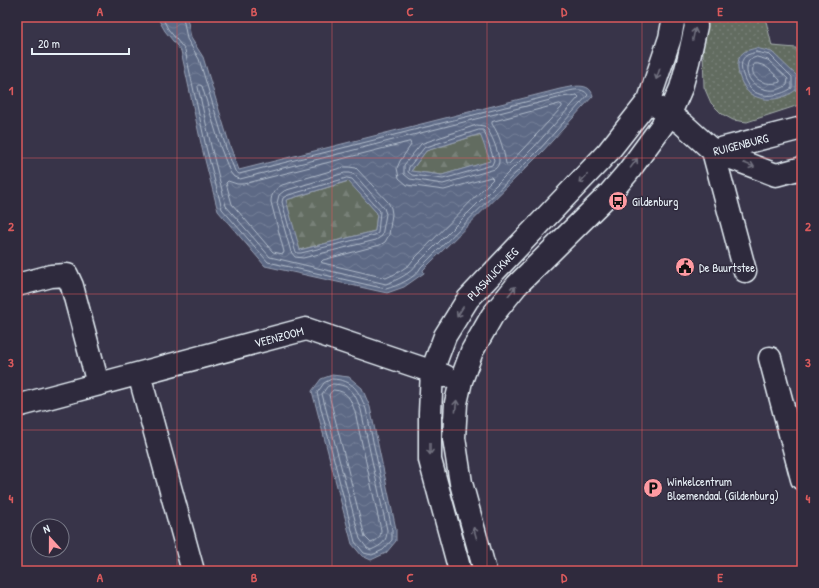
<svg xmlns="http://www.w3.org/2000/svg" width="819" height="588" viewBox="0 0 819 588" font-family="'Patrick Hand',sans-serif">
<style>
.grass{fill:url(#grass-dots);stroke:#a5aeac}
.forest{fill:url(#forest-firs);stroke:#a5aeac}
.water{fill:url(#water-waves);stroke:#959fb3;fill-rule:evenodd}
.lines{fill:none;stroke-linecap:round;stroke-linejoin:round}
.shore{stroke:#b0bbca;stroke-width:1}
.minor-casing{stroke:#e8f1f8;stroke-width:25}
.minor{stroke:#2f2a3d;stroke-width:22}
.oneway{stroke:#70707e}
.grid{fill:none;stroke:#da5a5c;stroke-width:1;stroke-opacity:0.55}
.labels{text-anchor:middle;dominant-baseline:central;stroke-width:3;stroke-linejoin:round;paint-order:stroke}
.street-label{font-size:12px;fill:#e8f1f8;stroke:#2f2a3d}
.poi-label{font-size:12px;fill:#e8f1f8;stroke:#2f2a3d;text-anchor:start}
.neatline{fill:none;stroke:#da5a5c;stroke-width:1.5}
.grid-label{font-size:13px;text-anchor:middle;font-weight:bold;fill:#da5a5c}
</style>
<defs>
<pattern id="grass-dots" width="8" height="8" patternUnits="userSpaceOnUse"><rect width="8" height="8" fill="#626c61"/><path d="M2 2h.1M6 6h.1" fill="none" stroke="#788178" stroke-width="1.8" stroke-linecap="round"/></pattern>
<pattern id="forest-firs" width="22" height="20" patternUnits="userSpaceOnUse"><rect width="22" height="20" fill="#626c61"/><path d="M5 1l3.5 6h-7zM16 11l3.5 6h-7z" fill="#788178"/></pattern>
<pattern id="water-waves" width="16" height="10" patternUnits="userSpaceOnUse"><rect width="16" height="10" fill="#5d6985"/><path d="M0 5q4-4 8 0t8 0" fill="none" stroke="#747f97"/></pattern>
</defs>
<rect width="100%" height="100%" fill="#383449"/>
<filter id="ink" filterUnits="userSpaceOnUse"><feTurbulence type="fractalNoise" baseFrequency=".025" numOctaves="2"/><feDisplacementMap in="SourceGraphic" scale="8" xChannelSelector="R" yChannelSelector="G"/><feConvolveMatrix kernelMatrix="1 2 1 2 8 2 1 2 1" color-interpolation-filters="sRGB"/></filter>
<g filter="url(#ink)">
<path class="grass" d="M702 17H765L772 46 796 48 802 69V104L747 122 733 120 722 114 711 103 704 87Z"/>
<path class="forest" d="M481 134 491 161 442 175 411 171 426 151Z
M349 181 377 213 375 231 299 250 286 200Z"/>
<path class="water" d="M157 17H187L191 38 203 57 230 146 239 170 560 89C571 87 590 81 593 96L542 152 423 270 424 273 404 287 387 293 265 266 218 211 202 148 181 51 165 31ZM480 134 490 161 442 175 411 171 426 151ZM348 181 377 213 375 231 300 250 286 200Z
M756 48 772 52 797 76 796 90C783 99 768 103 752 95 741 89 731 61 744 52 747 50 753 49 756 48Z
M332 375 349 377 362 388 370 407 396 529V541L386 553 371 560 362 556 352 544 312 391 321 379Z"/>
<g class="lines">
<path class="shore" d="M162 17 168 29 185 50 206 147 222 209 268 262 386 289C397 286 416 278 421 267L539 150 588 95C582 86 570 91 561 93L239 174 235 171 226 148 199 59 187 39 183 17
M756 52 770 55 792 77V88C782 95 765 99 753 91 745 85 735 62 747 55 750 54 753 53 756 52Z
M757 57 768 60 788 79 787 85C770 99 738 83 749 60Z
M754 64C765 62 773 73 780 80V82C767 87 747 79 754 64Z
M200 85 202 86 221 149 230 172 234 177 240 179 562 97 577 95 579 97 534 147 417 264C410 274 397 280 386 284L270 257 226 206 211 146 198 87Z
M560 104 562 105V107L509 164H506C504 151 500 135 492 124V122Z
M477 125 484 126C490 129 499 153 499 161 499 164 498 166 495 169L443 184 410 179 404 174V165L421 144Z
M479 130H483L485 133 494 160 492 165 443 179 412 175 408 172 409 167 424 148Z
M410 142 411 145 400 161 397 168 399 178 407 185 444 190 491 177 493 179 413 260 409 265 397 273 386 278 323 263 321 262 323 260 380 245 385 242 389 235 392 214 391 208 388 202 356 168 349 167H344L282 185C275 189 271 194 271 202L284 252 283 254 273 252 232 204 226 183 228 181 237 184H243Z
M345 173H350L355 175 384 208 386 214 382 236 376 240 303 258 295 257 291 252 277 203 279 195 284 191Z
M347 178 352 179 380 211 378 233 375 235 301 253H297L295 250 282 202 283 198 286 196Z
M332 379C354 380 358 390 366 409L392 529V540L383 550 372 555 364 553 355 542 317 393 324 383Z
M333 384C352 385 355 394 361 410L387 530C387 542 382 545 371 550L367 548 360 539 322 394 327 387Z
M334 390C348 391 351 400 355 412L381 530C381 537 378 540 371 543L365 537 329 395 331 392Z"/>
<g class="minor-casing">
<g id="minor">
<path id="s1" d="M658 107 683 124 713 151 802 128"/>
<path d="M713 151 745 271"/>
<path d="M713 151 776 175 802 168"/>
<path d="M17 285 51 276 67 275 72 286 98 384"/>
<path d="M770 358 802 479"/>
<path d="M139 374 193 571"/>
<path id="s2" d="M17 406 306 329 445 376"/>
<path id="s3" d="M460 571 430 460V413L432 371 445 336 468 299 608 152 649 100 670 38 674 17"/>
<path d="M485 571 461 483 454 438 456 403 461 381 472 351 492 316 517 285 610 193 628 172 669 116 681 88 688 62 696 26 694 17"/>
</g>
</g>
<use href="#minor" class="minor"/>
</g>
<defs><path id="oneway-shaft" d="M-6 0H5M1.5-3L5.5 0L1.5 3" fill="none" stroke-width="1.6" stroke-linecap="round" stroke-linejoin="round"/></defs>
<g class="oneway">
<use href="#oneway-shaft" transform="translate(694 34) rotate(-78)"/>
<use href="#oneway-shaft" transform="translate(658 74) rotate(109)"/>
<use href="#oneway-shaft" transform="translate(634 163) rotate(-54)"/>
<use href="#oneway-shaft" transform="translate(749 165) rotate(21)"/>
<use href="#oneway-shaft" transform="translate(583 179) rotate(134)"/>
<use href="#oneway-shaft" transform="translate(512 291) rotate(-51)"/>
<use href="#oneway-shaft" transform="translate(460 312) rotate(122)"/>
<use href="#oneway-shaft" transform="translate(456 406) rotate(-84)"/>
<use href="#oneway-shaft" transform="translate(430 449) rotate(90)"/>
<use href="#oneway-shaft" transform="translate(475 533) rotate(-106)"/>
</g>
</g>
<path class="grid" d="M177 17V571M332 17V571M487 17V571M642 17V571M17 158H802M17 294H802M17 430H802"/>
<defs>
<g id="bus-disc" transform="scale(1)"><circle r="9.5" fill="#ff9aa2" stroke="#2f2a3d"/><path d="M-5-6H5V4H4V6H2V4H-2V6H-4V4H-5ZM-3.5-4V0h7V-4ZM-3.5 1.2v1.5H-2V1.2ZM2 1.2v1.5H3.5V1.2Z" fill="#111"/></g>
<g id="civic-disc" transform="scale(1)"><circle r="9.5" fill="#ff9aa2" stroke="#2f2a3d"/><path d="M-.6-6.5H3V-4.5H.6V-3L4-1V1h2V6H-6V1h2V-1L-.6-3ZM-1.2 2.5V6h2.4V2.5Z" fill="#111"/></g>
<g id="parking-disc" transform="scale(1)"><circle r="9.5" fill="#ff9aa2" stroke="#2f2a3d"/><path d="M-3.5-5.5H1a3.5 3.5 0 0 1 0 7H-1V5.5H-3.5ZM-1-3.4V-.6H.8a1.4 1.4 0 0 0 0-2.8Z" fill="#111"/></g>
</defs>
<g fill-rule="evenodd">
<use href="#bus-disc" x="618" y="201"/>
<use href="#civic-disc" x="685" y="267"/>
<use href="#parking-disc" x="653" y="488"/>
</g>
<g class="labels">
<g class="street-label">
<text stroke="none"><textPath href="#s1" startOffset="99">RUIGENBURG</textPath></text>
<text stroke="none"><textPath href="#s3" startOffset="320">PLASWIJCKWEG</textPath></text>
<text stroke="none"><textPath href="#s2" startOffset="271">VEENZOOM</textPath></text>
</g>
<g class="poi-label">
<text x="632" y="201">Gildenburg</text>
<text x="699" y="267">De Buurtstee</text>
<text x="667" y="481">Winkelcentrum<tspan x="667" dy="14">Bloemendaal (Gildenburg)</tspan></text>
</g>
</g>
<rect width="819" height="588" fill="none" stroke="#2f2a3d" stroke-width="44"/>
<g transform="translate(50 538) rotate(339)"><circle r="19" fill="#2f2a3d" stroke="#797a88"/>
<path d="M0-3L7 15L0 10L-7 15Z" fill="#ff9aa2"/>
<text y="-6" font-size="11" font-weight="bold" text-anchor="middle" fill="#e8f1f8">N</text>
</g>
<path d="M32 48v6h97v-6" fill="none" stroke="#e8f1f8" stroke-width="2"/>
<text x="38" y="48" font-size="12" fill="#e8f1f8" stroke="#2f2a3d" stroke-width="3" paint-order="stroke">20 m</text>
<rect x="22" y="22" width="775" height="544" class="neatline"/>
<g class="grid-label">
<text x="100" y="16">A</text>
<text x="254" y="16">B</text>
<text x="410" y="16">C</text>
<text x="564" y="16">D</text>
<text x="720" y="16">E</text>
<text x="11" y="95">1</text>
<text x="808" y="95">1</text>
<text x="11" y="231">2</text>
<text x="808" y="231">2</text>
<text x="11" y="367">3</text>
<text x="808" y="367">3</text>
<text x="11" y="503">4</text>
<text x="808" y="503">4</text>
<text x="100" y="582">A</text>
<text x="254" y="582">B</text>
<text x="410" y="582">C</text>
<text x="564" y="582">D</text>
<text x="720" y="582">E</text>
</g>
</svg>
